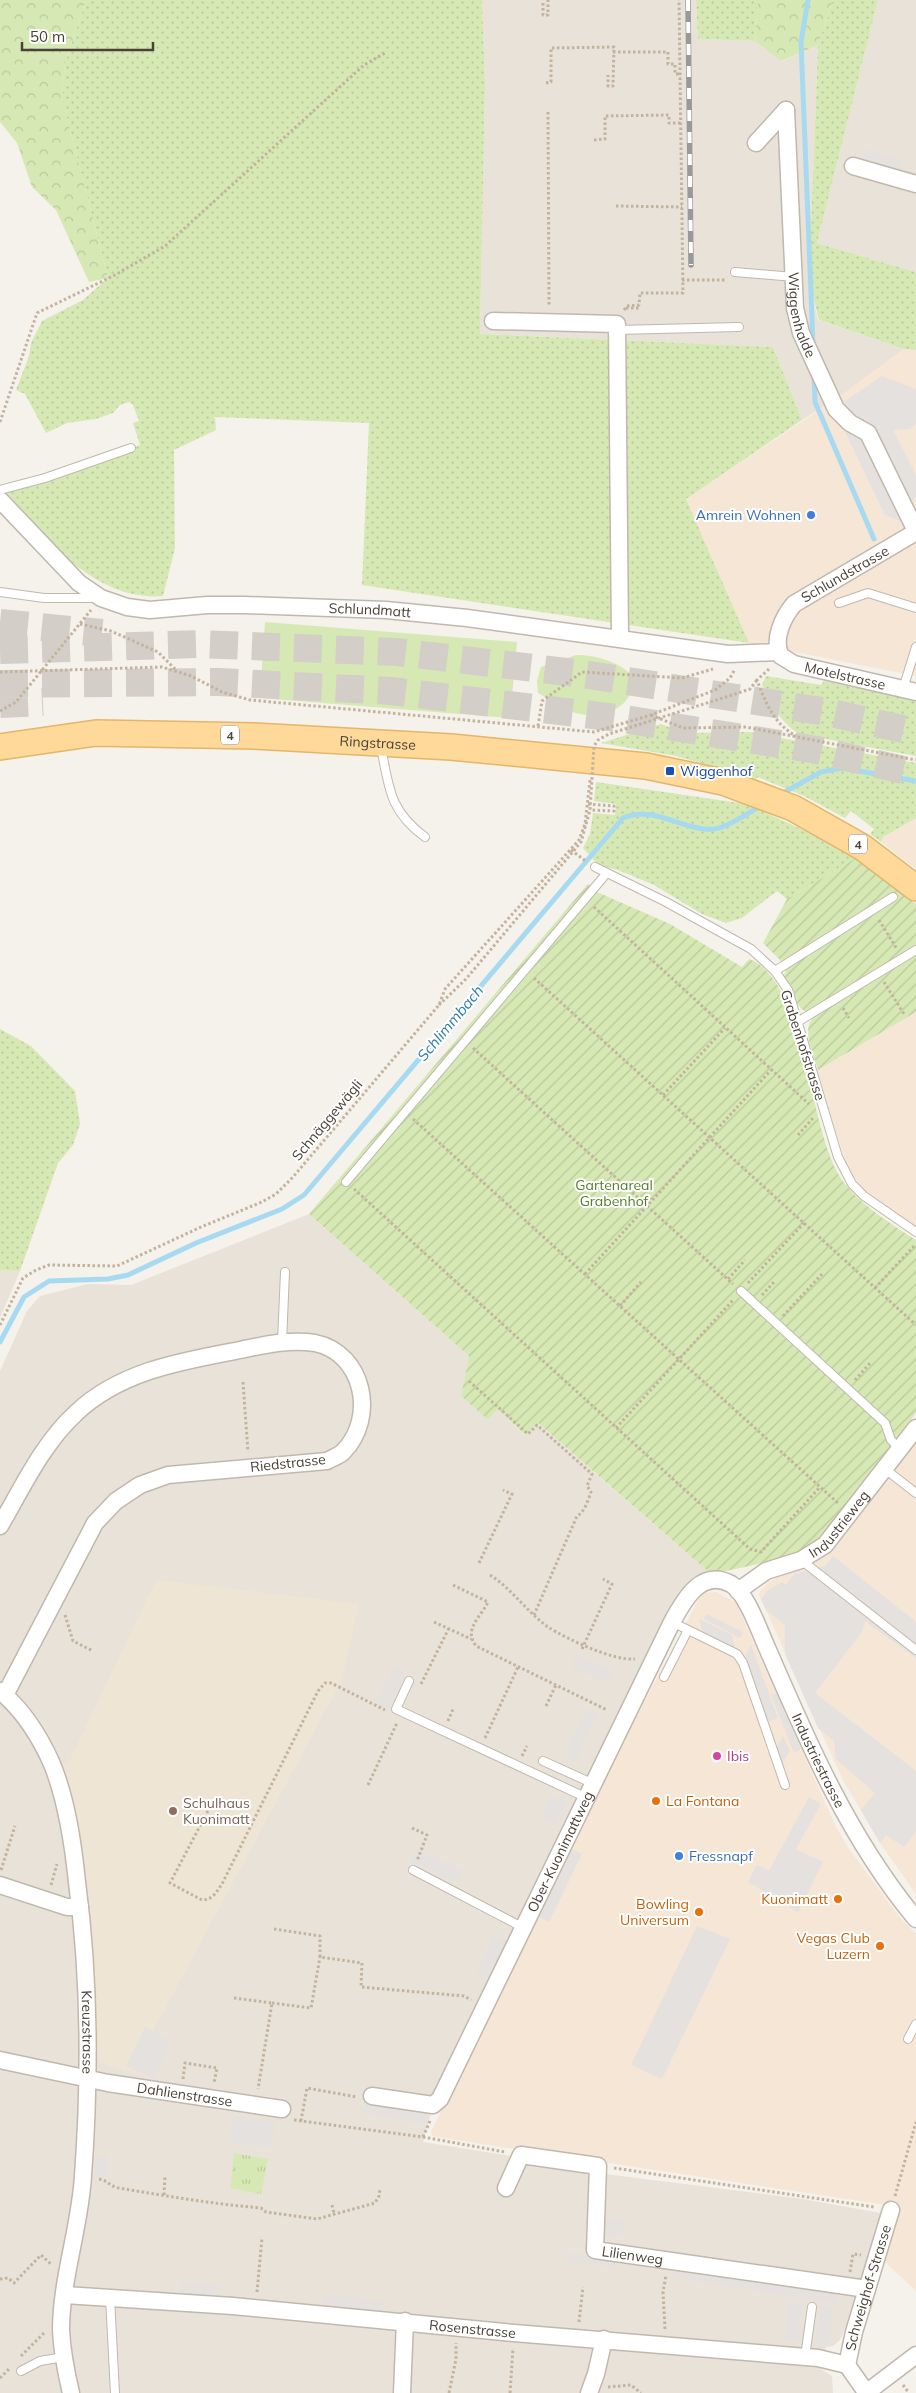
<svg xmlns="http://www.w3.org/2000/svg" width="916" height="2393" viewBox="0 0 916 2393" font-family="Mulish,sans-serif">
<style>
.residential{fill:#e9e2d9}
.commercial{fill:#f6e6d6}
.education{fill:#eee5d5}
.grass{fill:url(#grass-dots)}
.forest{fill:url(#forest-crowns)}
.park{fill:url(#park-tufts)}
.garden{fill:url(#garden-furrows)}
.pitch{fill:#d6e9b4}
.parking{fill:#e4e1df}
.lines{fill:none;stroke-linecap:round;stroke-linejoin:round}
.stream{stroke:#a7daf1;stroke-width:5}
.motorway-tunnel{stroke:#d3cec7;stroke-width:28;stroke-dasharray:28 14;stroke-linecap:butt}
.service-casing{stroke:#c1b8ad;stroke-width:10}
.minor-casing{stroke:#c1b8ad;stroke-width:19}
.primary-casing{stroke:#e5b569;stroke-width:28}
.path{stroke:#c3b39e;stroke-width:3;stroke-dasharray:2.5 2.5;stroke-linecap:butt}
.service{stroke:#fff;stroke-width:8}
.minor{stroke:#fff;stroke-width:16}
.primary{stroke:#fed99a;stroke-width:25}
.rail-casing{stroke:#999;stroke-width:5.5}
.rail{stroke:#fff;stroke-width:4;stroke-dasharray:11;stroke-linecap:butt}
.path-bridge{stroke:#c3b39e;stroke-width:3;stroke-dasharray:2.5 2.5;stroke-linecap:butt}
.shop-dot{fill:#3f7fe0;stroke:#fff;stroke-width:2}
.transit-dot{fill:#1a4fb4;stroke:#fff;stroke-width:2}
.hotel-dot{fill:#d1479c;stroke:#fff;stroke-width:2}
.food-dot{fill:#e8710a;stroke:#fff;stroke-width:2}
.education-dot{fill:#8d6e63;stroke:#fff;stroke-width:2}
.labels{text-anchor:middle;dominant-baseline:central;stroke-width:4;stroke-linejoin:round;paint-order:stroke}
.shield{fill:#fff;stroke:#807a74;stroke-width:1}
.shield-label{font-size:12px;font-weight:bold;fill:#4a4138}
.street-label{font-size:14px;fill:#4a4138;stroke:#fff}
.shop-label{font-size:14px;fill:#366cbe;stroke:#fff;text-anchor:end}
.transit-label{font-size:14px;fill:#164399;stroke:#fff;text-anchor:start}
.park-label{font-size:14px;fill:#517d2a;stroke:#fff}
.hotel-label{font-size:14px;fill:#b23c85;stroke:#fff;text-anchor:start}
.food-label{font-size:14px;fill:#c56008;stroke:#fff;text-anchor:end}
.education-label{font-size:14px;fill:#785e54;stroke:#fff;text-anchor:start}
.water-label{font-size:15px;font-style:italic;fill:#2c7ea6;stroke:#fff}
</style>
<defs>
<pattern id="grass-dots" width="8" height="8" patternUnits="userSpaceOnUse" patternTransform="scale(1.25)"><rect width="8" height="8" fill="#d6e9b4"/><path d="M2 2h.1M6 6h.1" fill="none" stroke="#b9c99c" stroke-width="1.8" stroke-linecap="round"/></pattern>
<pattern id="forest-crowns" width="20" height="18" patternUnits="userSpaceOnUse" patternTransform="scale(1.25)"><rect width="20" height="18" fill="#d6e9b4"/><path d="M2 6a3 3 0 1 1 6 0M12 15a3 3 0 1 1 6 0" fill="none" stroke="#b9c99c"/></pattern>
<pattern id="park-tufts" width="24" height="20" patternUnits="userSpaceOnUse" patternTransform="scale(1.25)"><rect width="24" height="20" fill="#d6e9b4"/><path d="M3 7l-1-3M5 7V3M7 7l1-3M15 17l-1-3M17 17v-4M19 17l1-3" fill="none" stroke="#b9c99c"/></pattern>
<pattern id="garden-furrows" width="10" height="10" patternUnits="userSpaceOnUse" patternTransform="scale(1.25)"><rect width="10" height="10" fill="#d6e9b4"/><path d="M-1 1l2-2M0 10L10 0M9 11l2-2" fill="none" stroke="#b9c99c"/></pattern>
</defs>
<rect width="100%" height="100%" fill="#f5f1eb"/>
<path class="residential" d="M482 0H696L698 39 755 41 782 61 818 45 809 281 818 320 904 349 846 392 802 420 773 347 480 334 485 84Z
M878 0H916V272L817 243Z
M309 1214 469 1356 461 1396 488 1420 498 1409 524 1435 537 1423 711 1574 690 1584 682 1590 659 1628 520 1913 432 2109 423 2142 512 2156 534 2165 803 2199 886 2214 874 2253 840 2340 833 2346 826 2347 821 2369 832 2376 833 2393H0V1371L27 1311 40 1296 88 1284 131 1285Z
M0 1270 20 1271 0 1318Z"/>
<path class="commercial" d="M904 349 916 350V676L749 643 686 499 846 392Z
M916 818V869L881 842 883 837Z
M916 1012V1227L896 1216 868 1195 849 1171 816 1071Z
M916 1440V1894L880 1843 843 1780 759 1595 760 1591 770 1581 792 1572 834 1547Z
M717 1592 736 1603 836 1827 849 1849 901 1919 916 1934V2291L882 2259 887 2205 456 2140 432 2136 431 2132 568 1846 702 1593Z"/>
<path class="education" d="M156 1580 359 1604 342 1680 153 2031 171 2041 154 2079 101 2063 98 2061 86 1882 81 1838 61 1765 68 1764Z"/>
<path class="grass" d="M86 0H482L485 84 480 334 773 347 802 420 686 499 749 643 362 585 369 423 215 417 216 430 174 450 175 548 163 596C96 602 46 539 5 494L7 492 33 485 140 445 133 423 139 421 133 405 129 402 120 405 113 413 96 419 67 423 46 433 25 394 16 390 29 356 31 343 42 321 83 300 108 278 62 98 65 63Z
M696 0H758L755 41 698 39Z
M833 0H878L817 243 916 272V350L904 349 819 320 809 281 818 45Z
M766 676 821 685 824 681 916 700V756L799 734C781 723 770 703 762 685Z
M661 724 684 733 749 732 916 763V818L883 837 881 842 870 834 874 829 851 811 845 818 804 796 758 777 756 779 676 756 601 743Z
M596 782 746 804 810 833 856 858 787 899 777 891 742 918 726 923 702 914 654 885 618 870 598 865 583 848 590 834 593 813 615 815 616 804 594 801Z
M0 1029 31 1046 75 1091 80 1124 73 1145 58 1163 20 1271 0 1270Z"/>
<path class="forest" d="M0 0H86L65 63 62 98 108 278 89 282 56 210 32 187 17 143 0 122Z
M758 0H833L818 45 781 61 755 41Z"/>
<path class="park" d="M234 2153 268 2159 261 2194 230 2188Z"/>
<path class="garden" d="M856 858 916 904V1012L818 1070C814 1055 801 1030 813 1018L810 1013C795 1010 790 987 784 976L786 969 783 963 763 943 787 899Z
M588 884 597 892 670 924 742 967 749 959C808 982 807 1130 842 1180 860 1205 891 1224 916 1240V1413L819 1542C786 1561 748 1566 711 1574L538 1423 525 1435 498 1409 488 1420 461 1396 469 1356 309 1214Z"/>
<path class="pitch" d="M265 622 517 642 510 718 260 698Z
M576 655C596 655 621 662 634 678 633 713 593 723 565 709 556 705 547 698 538 693L537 681 541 667Z"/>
<path class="parking" d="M864 149 902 159 899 171 861 161Z
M882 376 916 389V424L910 429 893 430 916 475V496L913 499 915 508 900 521 885 515 846 434 844 402Z
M833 1556 916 1622V1658L865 1621 862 1632 815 1693 916 1771V1832L904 1847 886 1835 880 1843 861 1810 875 1793 836 1759 834 1741 818 1728 785 1654V1625L766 1610 761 1599 767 1591 782 1582 786 1585 794 1574 825 1566Z
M707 1614 743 1632 740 1638 704 1619Z
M699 1619 732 1635 735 1649 703 1634Z
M751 1645 778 1718 768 1722 745 1657Z
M576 1655 614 1671 608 1683 571 1667Z
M393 1667 406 1673 389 1710 376 1704Z
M776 1693 801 1749 794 1753 771 1695Z
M587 1708 598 1713 576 1760 564 1754Z
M783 1736 790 1751 782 1764 776 1748Z
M551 1795 565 1801 554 1824 540 1817Z
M809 1797 821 1804 796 1849 823 1862 798 1912 748 1882 757 1865 769 1871Z
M568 1847 582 1854 549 1922 535 1915Z
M416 1849 463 1870 458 1882 411 1861Z
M697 1926 730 1939 662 2079 631 2065Z
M494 1936 506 1942 489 1979 477 1974Z
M145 2027 171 2041 154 2079 126 2066Z
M366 2100 427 2110 424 2124 364 2114Z
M233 2116 275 2122 271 2148 229 2141Z
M96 2155 108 2156 106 2177 95 2176Z
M605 2218 624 2221 621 2237 602 2234Z
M567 2252 617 2259 616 2268 566 2262Z
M675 2264 839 2289 837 2303 673 2278Z
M180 2282 220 2285 218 2299 179 2295Z
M324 2294 382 2300 381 2313 323 2307Z
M789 2302 802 2303 798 2341 785 2340Z
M820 2306 833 2308 829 2345 816 2343Z"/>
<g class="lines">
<path class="stream" d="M808 0 801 42 813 344
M814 375 815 402 874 539
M781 794 821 772 842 768 916 781
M0 1342 24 1297 49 1281 108 1279 128 1275 196 1243 282 1209 304 1195 623 818C652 806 676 826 705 829 723 832 745 814 761 806"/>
<path class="motorway-tunnel" d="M0 623 102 633
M0 650 200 644 397 652 576 673 827 712 916 732
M0 684 219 682 391 691 618 718 817 750 916 773
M0 704 43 702"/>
<g class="service-casing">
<path id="service" d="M735 272 794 277
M617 330 739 327
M0 490 45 478 131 448
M0 592 44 598H97
M839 603 868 593 916 608
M903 689 916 647
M381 747C389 787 389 811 425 837
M595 867 666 902 751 949 775 971 788 990 838 1157 852 1184 864 1196 916 1232
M775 971 893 897
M799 1021 916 950
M346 1182 606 874
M741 1291 885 1423 891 1440 900 1449
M282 1342 285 1272
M885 1469 916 1493
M801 1560 916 1650
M672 1622 737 1654 743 1663 785 1785
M664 1677 688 1630
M409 1681 396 1709 587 1798
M543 1761 594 1784
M413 1870 524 1928
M908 2039 916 2024
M110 2298 115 2393
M805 2357 812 2307
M21 2371 40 2361 64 2357"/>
</g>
<g class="minor-casing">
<g id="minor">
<path id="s1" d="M786 110 795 308 801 333 836 409 850 423 868 433 916 531"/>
<path d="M756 143 786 110"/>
<path d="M853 166 916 184"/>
<path d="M493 321 617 324 620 638"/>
<path id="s2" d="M0 500 79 583 101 598 127 607 150 610 207 605H245L386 610 467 618 728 654 779 652"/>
<path id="s3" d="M916 532 794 604C783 617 772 640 781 656L794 664 916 692"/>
<path d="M0 1526C22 1488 43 1443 76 1413 120 1371 182 1361 240 1350 264 1345 289 1339 315 1343 364 1353 377 1418 343 1452 339 1456 332 1458 327 1461L168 1475 140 1485 116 1501 95 1523 5 1695"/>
<path id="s4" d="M738 1591 766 1571 801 1560 825 1545 916 1428"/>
<path id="s5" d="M0 1691C23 1710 40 1737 52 1764 67 1801 73 1843 77 1882 90 1980 90 2079 83 2176 80 2227 61 2280 61 2330 62 2351 66 2372 71 2393"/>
<path d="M0 1885 67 1907H80"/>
<path id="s6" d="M0 2060 108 2083 282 2109"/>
<path id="s7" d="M372 2096 433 2105 440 2099 672 1622C684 1600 701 1568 731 1584 747 1593 760 1633 768 1650 808 1743 850 1840 916 1919"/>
<path id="s8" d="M506 2188 521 2155 598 2166 595 2250 867 2289"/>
<path id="s9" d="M65 2295 233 2306 514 2333 818 2358 847 2365 866 2392"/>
<path id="s10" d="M847 2365 854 2332 891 2210"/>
<path d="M402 2393 405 2321"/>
<path d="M589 2393 596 2374 604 2339"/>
<path d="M866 2393 916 2355"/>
</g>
</g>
<g class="primary-casing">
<g id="primary">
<path id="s11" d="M0 747 96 733 254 736 451 747 646 766 723 782 793 808 862 847 916 888"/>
</g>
</g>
<path class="path" d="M543 3V15H548V0
M613 52H668V64H675V74H680
M546 83 551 82V48L614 47 613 86H608V75
M548 112 549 306
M594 140 605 139V116L669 115V123H681
M616 206 682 207
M682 280H727
M626 308H640
M624 310 627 306 639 305 640 293H683L679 0
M0 422 37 313 115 275 165 246 364 65 385 53
M80 624 111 631 158 652 177 671
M769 669 757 680C765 702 774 724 796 736
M0 672 162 667 191 676 222 692 250 700 594 732 651 715 715 690 730 678 735 669
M0 711 16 702 91 610
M651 715 683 728 746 727 916 760
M538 726 542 701 582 672 682 678 713 669
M588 804 614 806V811L590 810
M571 850 587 862
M594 907 809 1104
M879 920 897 949
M534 978 916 1325
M884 982 904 1014
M843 1008 849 1018
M473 1048 733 1284
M663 1095 725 1028
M413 1119 839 1504
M798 1135 813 1118
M354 1189 750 1549 761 1552 820 1487
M585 1274 771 1070
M728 1279 745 1260
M748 1283 804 1223
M875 1288 914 1246
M762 1295 774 1282
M620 1306 641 1282
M783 1316 822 1274
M0 1325 23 1278 36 1270 49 1265 117 1266 201 1227 262 1202 276 1194 293 1177 439 1005 445 989 579 840 585 824 590 780
M855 1380 871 1362
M469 1381 528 1434 537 1425 592 1474 587 1486 591 1492C588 1500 585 1512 577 1516L534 1615
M243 1382 248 1452
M616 1428 734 1299
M479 1563 512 1494 503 1490
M490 1575C512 1589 527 1612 548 1627 567 1639 613 1661 635 1659
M453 1585 488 1602C481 1617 463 1629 476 1646L607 1710
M65 1615 73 1641 93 1651
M434 1622 471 1639
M582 1649 612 1584 603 1579
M421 1684 449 1628
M546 1706 556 1685
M448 1721 453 1709
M485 1738 518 1667
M522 1756 527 1746
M368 1785 397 1723
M199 1798 210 1804V1807L170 1883 202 1900C213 1900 217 1891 222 1884L318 1691 325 1683H331L385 1710
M412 1828 427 1835 417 1861
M1 1870 15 1826
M51 1885 57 1864
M274 1929 320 1936V1957L362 1963 361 1987 464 1996 471 2000
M234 1998 272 2003 258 2089
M272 2003 311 2008 320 1957
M183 2079 185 2063 217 2068 214 2083
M294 2120 423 2137 505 2152
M301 2121 307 2088 357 2097
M423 2137 430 2121
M614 2168 874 2207
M99 2179C107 2180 111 2187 119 2188 166 2196 213 2204 261 2208L266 2212 317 2219 375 2203 379 2196 380 2189
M164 2195 165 2176
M895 2196 916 2122
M332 2205 334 2213
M850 2272 853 2254 861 2255
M0 2279 8 2278 14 2283 41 2255 52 2265
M257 2292 262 2238
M579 2322 583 2287
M665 2329 663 2292 666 2275
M21 2356 45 2332
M0 2378 10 2368
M903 2385 909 2393
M608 2387 631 2385 641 2393
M449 2393 456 2359V2343
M510 2393 513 2348"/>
<use href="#service" class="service"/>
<use href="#minor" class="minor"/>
<use href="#primary" class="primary"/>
<g class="rail-casing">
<path id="rail" d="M688 0 691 265"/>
</g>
<use href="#rail" class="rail"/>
<path class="path-bridge" d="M439 1005 466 979 581 842 590 810 594 746 598 740 609 734 729 696 750 689 757 680"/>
</g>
<g class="shop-dot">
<circle cx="811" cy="515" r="5"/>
<circle cx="679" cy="1856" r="5"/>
</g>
<rect class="transit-dot" x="665" y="766" width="10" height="10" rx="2.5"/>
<circle class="hotel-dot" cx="717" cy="1756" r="5"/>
<g class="food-dot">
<circle cx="656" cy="1801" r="5"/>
<circle cx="838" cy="1899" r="5"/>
<circle cx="699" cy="1912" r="5"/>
<circle cx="880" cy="1946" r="5"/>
</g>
<circle class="education-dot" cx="173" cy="1811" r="5"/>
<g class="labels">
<g class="shield">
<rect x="221" y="725.5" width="18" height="19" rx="4"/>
<rect x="849" y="834.5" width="18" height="19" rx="4"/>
</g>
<g class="shield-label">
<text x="230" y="735">4</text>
<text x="858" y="844">4</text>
</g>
<g class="street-label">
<text stroke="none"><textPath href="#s1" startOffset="206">Wiggenhalde</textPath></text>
<text transform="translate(845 574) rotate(-30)">Schlundstrasse</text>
<text stroke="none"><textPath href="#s2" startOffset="412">Schlundmatt</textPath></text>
<text stroke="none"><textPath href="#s3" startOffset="266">Motelstrasse</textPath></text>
<text stroke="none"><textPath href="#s11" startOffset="379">Ringstrasse</textPath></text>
<text transform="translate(803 1045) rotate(72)">Grabenhofstrasse</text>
<text transform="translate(327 1120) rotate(-50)">Schnäggewägli</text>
<text transform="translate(288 1463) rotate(-6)">Riedstrasse</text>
<text stroke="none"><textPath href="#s4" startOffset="124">Industrieweg</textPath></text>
<text stroke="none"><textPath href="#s7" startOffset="879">Industriestrasse</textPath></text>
<text stroke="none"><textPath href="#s7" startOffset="346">Ober-Kuonimattweg</textPath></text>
<text stroke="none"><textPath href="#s5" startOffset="362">Kreuzstrasse</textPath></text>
<text stroke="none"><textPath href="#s6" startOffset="188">Dahlienstrasse</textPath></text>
<text stroke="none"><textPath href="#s8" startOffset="236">Lilienweg</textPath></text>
<text stroke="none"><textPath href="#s10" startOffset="80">Schweighof-Strasse</textPath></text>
<text stroke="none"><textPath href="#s9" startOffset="409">Rosenstrasse</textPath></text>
</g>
<g class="shop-label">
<text x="801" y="515">Amrein Wohnen</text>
<text x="689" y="1856" text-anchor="start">Fressnapf</text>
</g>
<g class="transit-label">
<text x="680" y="771">Wiggenhof</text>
</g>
<g class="park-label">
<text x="614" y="1185">Gartenareal<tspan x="614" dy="16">Grabenhof</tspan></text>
</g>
<g class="hotel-label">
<text x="727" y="1756">Ibis</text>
</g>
<g class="food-label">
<text x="666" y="1801" text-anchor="start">La Fontana</text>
<text x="828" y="1899">Kuonimatt</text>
<text x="689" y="1904">Bowling<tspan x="689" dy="16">Universum</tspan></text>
<text x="870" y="1938">Vegas Club<tspan x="870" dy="16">Luzern</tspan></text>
</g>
<g class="education-label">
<text x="183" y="1803">Schulhaus<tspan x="183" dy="16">Kuonimatt</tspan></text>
</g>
<g class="water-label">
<text transform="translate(450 1023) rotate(-50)">Schlimmbach</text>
</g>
</g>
<path d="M22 42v8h131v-8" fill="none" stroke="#4a4138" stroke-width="2.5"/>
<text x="30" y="42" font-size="15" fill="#4a4138" stroke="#ffffff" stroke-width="4" paint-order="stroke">50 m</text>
</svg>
